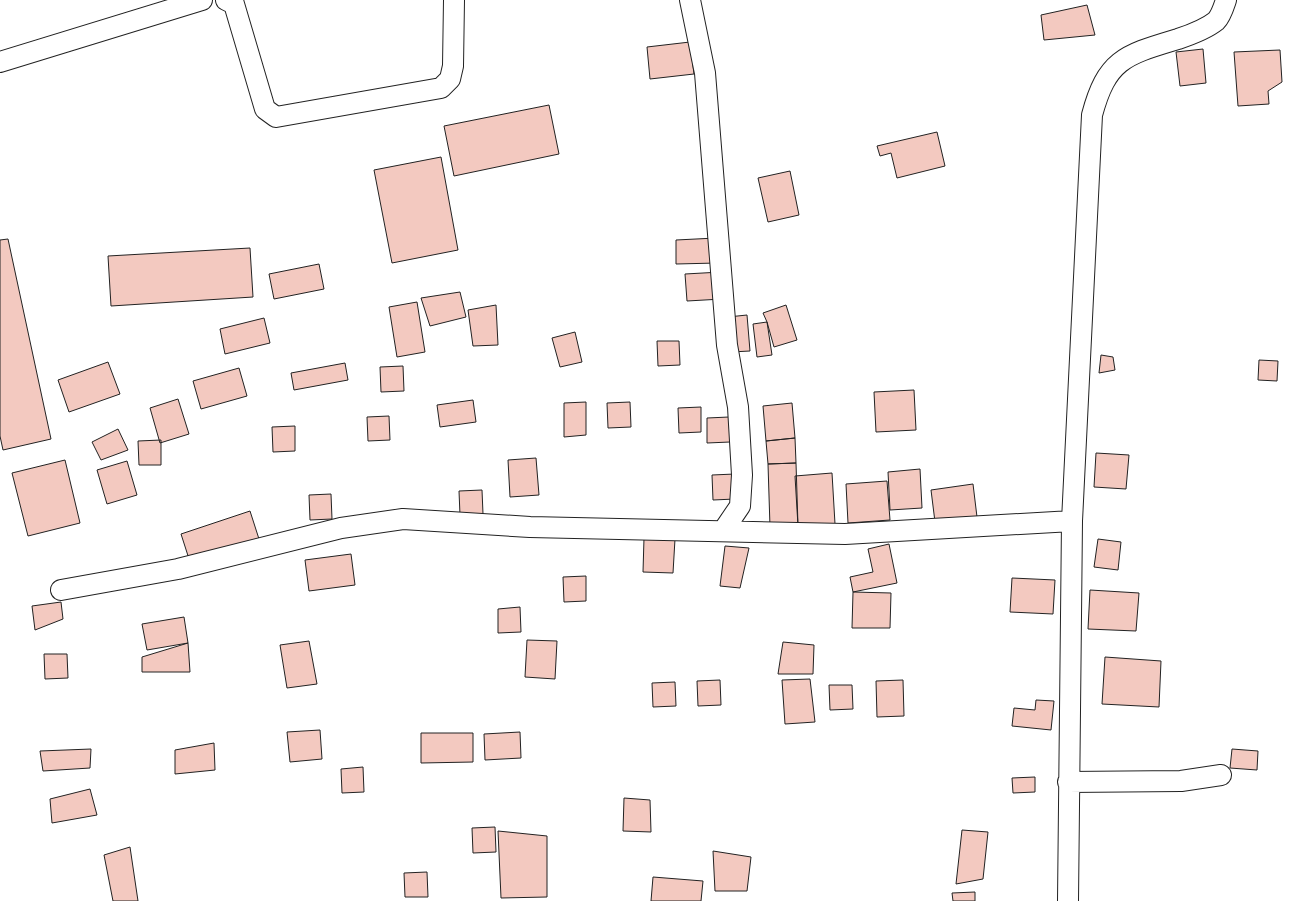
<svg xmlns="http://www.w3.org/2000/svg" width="1303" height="901" viewBox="0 0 1303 901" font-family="'Fira Sans',sans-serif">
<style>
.building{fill:#f3c9c0;stroke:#222}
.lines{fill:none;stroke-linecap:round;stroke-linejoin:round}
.minor-casing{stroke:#222;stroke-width:22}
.minor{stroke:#fff;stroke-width:20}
</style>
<rect width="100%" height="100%" fill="#fff"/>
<path class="building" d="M1087 5 1095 35 1044 40 1041 15Z
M690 42 694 74 650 79 647 47Z
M1203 49 1206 83 1180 86 1176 52Z
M1280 50 1282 82 1268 91 1269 104 1238 106 1234 52Z
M549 105 559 154 454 176 444 126Z
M937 132 945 166 897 178 891 153 880 156 877 146Z
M441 157 458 250 392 263 374 170Z
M790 171 799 215 768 222 758 178Z
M716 238 717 263 676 264V240Z
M8 239 51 439 3 450 0 436V240Z
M250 248 253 297 111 306 108 256Z
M319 264 324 289 274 299 269 274Z
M721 272 722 299 687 301 685 274Z
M460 292 466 317 430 326 421 298Z
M417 302 425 352 397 357 389 307Z
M496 305 498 345 473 346 468 310Z
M786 305 797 340 774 347 767 322 763 313Z
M747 315 750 351 731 352 728 317Z
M264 318 270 343 225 354 220 329Z
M767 322 772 355 757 357 753 324Z
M575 332 582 362 560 367 552 338Z
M657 341H679L680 365 658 366Z
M1101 355 1113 357 1115 370 1099 373Z
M1259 360 1278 361 1277 381 1258 380Z
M108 362 120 394 69 412 58 380Z
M345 363 348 380 294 390 291 373Z
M403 366 404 391 381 392 380 367Z
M239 368 247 396 201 409 193 381Z
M914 390 916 430 876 432 874 392Z
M178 399 189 434 160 443 150 408Z
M473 400 476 422 440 427 437 405Z
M586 402V435L564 437V403Z
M630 402 631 427 608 428 607 403Z
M792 403 795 438 766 441 763 406Z
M701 407V432L679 433 678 408Z
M389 416 390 440 368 441 367 417Z
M729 417 730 442 707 443V418Z
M295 426V451L273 452 272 427Z
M118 429 128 450 101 460 92 442Z
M795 438 796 463 768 464 766 441Z
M161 440V465H139L138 441Z
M1096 453 1129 455 1126 489 1094 487Z
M536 458 539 495 510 497 508 460Z
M65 460 80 523 28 536 12 473Z
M127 461 137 495 107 504 97 470Z
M796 463 798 526 770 527 768 464Z
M920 469 922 508 890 510 888 472Z
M832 473 835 524 798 526 795 476Z
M735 474V499L713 500 712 475Z
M887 481 890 520 848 523 846 484Z
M973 484 977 517 935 522 931 490Z
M482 490 483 514 460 515 459 491Z
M331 494 332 519 310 520 309 495Z
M250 511 259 539 190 562 181 534Z
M644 538 675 539 673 573 643 572Z
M1098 539 1121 542 1118 570 1094 567Z
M889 544 897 583 853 592 850 577 873 572 868 549Z
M725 546 749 548 740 588 720 586Z
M351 554 355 585 309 591 305 560Z
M586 576V601L564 602 563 577Z
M1012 578 1055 580 1053 614 1010 612Z
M1090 590 1139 593 1136 631 1088 629Z
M853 592 891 593 890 628H852Z
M61 602 63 619 35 630 32 606Z
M520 607 521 632 498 633V609Z
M184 617 188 643 147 650 142 624Z
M527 640 557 641 555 679 525 677Z
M309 641 317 684 287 688 280 645Z
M783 642 814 645 813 674H778Z
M188 643 190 672H142V657Z
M44 654H67L68 678 45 679Z
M1105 657 1161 661 1159 707 1102 704Z
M810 679 815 722 785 724 782 680Z
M720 680 721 705 698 706 697 681Z
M903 680 904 716 877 717 876 681Z
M675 682 676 706 653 707 652 683Z
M829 685H852L853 709 830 710Z
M1036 700 1054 701 1051 730 1012 726 1014 708 1035 710Z
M320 730 322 759 290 762 287 732Z
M520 732 521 758 485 760 484 734Z
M421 733H473V762L421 763Z
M214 743 215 770 175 774V750Z
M91 749 90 768 43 771 40 751Z
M1232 749 1258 751 1257 770 1230 768Z
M363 767 364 792 342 793 341 769Z
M1035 777V792L1013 793 1012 778Z
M90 789 97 815 52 823 50 799Z
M624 798 650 800 651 832 623 831Z
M495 827 496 852 473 853 472 828Z
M962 830 988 832 983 879 956 884Z
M498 831 547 836V897L501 898Z
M130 847 138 901H113L104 855Z
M713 851 751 857 747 891H715Z
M427 872 428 897H405L404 873Z
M653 877 703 881 701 901H651Z
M975 892V901H953L952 893Z"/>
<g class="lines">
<g class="minor-casing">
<path id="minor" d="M226 0 234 4 265 109 276 117 441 88 450 79 453 66 454 0
M690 0 705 73 727 345 738 407 742 475 740 506 723 531
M0 62 202 0
M61 590 178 569 341 528 403 519 530 527 845 534 1072 521
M1068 782 1181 781 1221 775
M1068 901 1072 521 1092 115C1107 59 1125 55 1178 39 1190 35 1206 29 1216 21 1221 16 1224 6 1226 0"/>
</g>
<use href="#minor" class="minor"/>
</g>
</svg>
